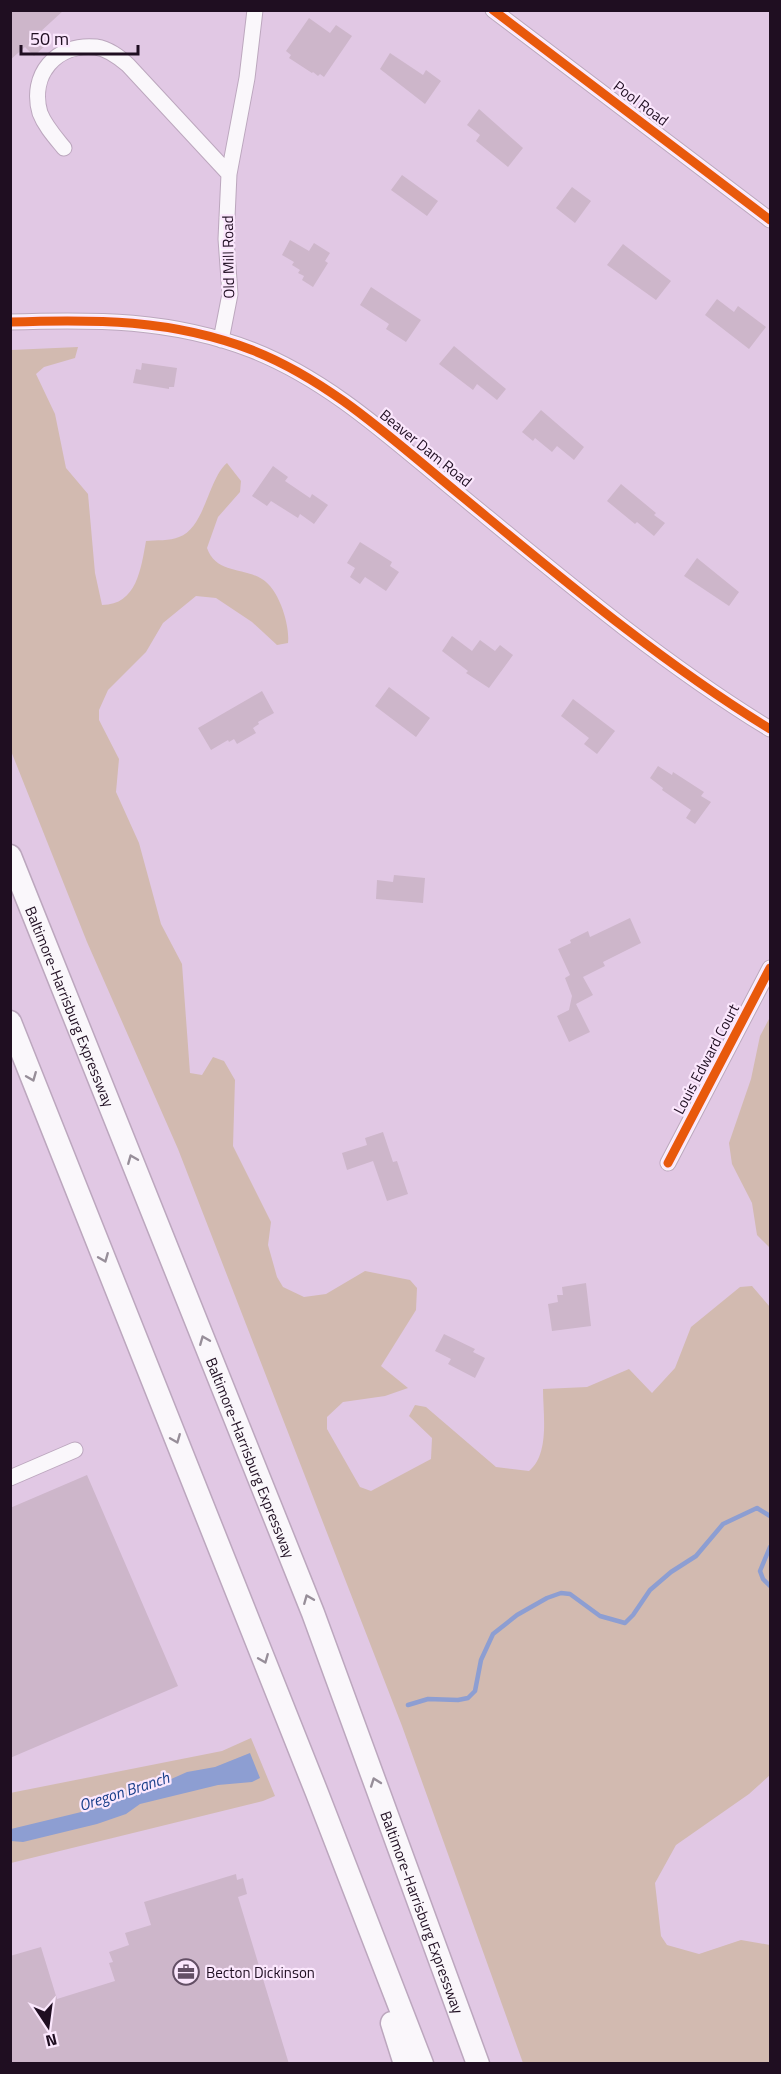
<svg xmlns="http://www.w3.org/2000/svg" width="781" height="2074" viewBox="0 0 781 2074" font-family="'Titillium Web',sans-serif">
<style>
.green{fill:#d2bab0}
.water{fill:#8d9ed2}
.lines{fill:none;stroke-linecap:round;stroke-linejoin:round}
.stream{stroke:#8d9ed2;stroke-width:4.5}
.building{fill:#cdb6ca}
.minor-casing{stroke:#bca7be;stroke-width:17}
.highway-casing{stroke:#bca7be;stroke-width:25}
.minor{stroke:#faf7fb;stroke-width:15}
.highway{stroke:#faf7fb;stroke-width:22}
.cycleway-casing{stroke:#fbe7fd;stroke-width:13}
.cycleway{stroke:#e8590c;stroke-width:9}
.oneway{stroke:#978e99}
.labels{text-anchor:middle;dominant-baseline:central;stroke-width:4.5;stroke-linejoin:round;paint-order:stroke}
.street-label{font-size:15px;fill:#1f0e21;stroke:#fbe7fd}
.poi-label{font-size:15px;fill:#1f0e21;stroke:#fbe7fd;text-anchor:start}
.water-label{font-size:16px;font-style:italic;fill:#193f8a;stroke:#fbe7fd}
</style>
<rect width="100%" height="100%" fill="#e1c8e4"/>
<path class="green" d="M78 347 75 358 44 367 36 374 55 414 66 468 88 494 95 573 102 605C137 605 141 568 146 541 156 540 170 541 179 537 205 528 208 479 227 463L241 481 240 492 218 517 207 548C216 574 243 567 262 579 279 589 290 625 288 643L277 645 252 622 216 598 196 596 163 623 146 652 108 690 99 710V720L119 759 116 792 139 843 161 924 182 964 190 1073 202 1075 213 1057 224 1061 235 1080 233 1146 271 1222 268 1245 277 1277 283 1287 304 1297 326 1294 365 1271 410 1280 417 1288 416 1310 381 1366 408 1388 385 1396 343 1402 327 1417V1429L360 1487 371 1491 431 1459 432 1438 409 1416 415 1405 426 1407 496 1467 529 1471C550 1454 543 1414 543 1389L587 1387 629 1369 652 1393 675 1368 691 1327 740 1287 752 1286 770 1307V1775L749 1794 676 1845 655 1883 661 1936 667 1945 699 1954 741 1940 770 1945V2063H523L402 1726 178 1149 87 942 11 751V350Z
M770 1017V1248L757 1235 752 1203 732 1164 729 1143 751 1079 760 1036Z
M251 1738 275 1796 263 1801 11 1863 10 1793 222 1751Z"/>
<path class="water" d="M250 1753 260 1778 252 1782 218 1785 140 1804 126 1814 97 1824 23 1842 11 1841V1829L106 1806 137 1790 151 1788 187 1772 215 1767Z"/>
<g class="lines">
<path class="stream" d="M770 1547 760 1571 763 1579 770 1586
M408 1705 428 1699 458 1700 468 1698 475 1691 481 1660 493 1634 517 1615 547 1598 561 1593 570 1594 600 1616 625 1623 633 1615 650 1590 671 1572 696 1556 723 1524 757 1508 770 1516"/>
</g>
<path class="building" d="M10 10H64L39 33 48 43 34 56 25 47 10 60Z
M309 18 330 33 336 25 352 36 324 77 320 74 318 76 313 72 312 73 289 58 291 55 286 51Z
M390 53 423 75 426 70 441 81 425 104 380 69Z
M479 109 523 148 508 167 476 141 480 135 467 125Z
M402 175 438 201 427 216 391 190Z
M572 187 591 201 575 223 556 208Z
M290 240 309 251 314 243 330 253 325 261 328 263 313 287 302 280 304 276 298 273 300 270 292 265 294 262 282 255Z
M623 244 671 281 656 300 607 265Z
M371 287 421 320 406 342 386 329 389 324 360 305Z
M717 299 734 312 738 306 766 327 749 349 705 315Z
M454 346 506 389 497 400 477 384 473 390 439 364Z
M142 363 177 368 174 387H169V389L133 383 136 369 141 370Z
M541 410 584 447 574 460 557 446 552 452 535 438 533 441 522 432Z
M273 466 288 477 285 481 310 498 312 494 328 505 314 524 300 514 298 518 271 501 267 506 252 496Z
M621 484 656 513 654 515 665 523 654 536 637 522 635 524 607 501Z
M360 542 392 562 390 566 399 572 386 591 365 577 360 584 350 577 355 568 347 563Z
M697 558 739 592 729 606 684 576Z
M452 636 472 651 480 640 495 651 500 645 513 655 489 688 466 673 468 671 442 651Z
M389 687 430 718 416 737 375 706Z
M262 691 274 713 258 722 259 724 253 728 256 733 237 744 234 739 229 742 228 740 211 750 198 728Z
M573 699 615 731 597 754 584 744 589 738 561 716Z
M658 766 672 775 673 772 704 792 701 796 711 802 695 824 686 818 691 810 662 790 663 788 650 778Z
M394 875 425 878 423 903 376 899 377 880 393 882Z
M630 918 641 943 603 962 605 966 583 977 593 995 576 1004 590 1032 569 1042 557 1016 569 1010 572 996 565 978 570 975 558 949 571 943 570 940 588 931 590 937Z
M383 1132 393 1162 397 1161 408 1194 387 1201 373 1161 347 1170 342 1153 367 1145 365 1138Z
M586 1283 591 1326 552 1331 548 1304 558 1302 557 1295H563L562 1287Z
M444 1334 475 1349 473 1352 485 1358 475 1378 448 1364 451 1359 435 1351Z
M87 1475 178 1686 10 1758V1508Z
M236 1874 237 1880 243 1878 247 1894 238 1897 289 2064H10V1956L41 1947 57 1999 115 1981 109 1963 113 1962 109 1952 129 1945 125 1933 151 1925 144 1902Z"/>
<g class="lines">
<g class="minor-casing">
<path id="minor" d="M493 10 770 220
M64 148C55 137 45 126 40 113 29 75 56 43 96 47 109 49 119 57 128 65L229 174
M10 322C94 319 172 319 252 350 331 381 394 441 459 494 560 577 659 661 770 729
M221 340 230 294 226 239 229 174 247 78 255 10
M668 1163 770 968
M10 1478 75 1450"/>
</g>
<g class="highway-casing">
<g id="highway">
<path id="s1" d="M10 856 313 1613 478 2064"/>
<path d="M10 1022 317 1793 422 2064"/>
<path d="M392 2023 405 2064"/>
</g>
</g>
<use href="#minor" class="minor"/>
<use href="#highway" class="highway"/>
<g class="cycleway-casing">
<path id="cycleway" d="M493 10 770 220
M10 322C94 319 172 319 252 350 331 381 394 441 459 494 560 577 659 661 770 729
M668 1163 770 968"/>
</g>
<use href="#cycleway" class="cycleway"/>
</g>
<defs><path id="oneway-chevron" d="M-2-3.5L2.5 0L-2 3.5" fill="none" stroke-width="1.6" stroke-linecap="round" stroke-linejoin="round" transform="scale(1.5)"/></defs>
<g class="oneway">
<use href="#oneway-chevron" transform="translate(32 1077) rotate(68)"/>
<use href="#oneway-chevron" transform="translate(132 1159) rotate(-112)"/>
<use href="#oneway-chevron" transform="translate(104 1258) rotate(68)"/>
<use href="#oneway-chevron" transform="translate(204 1340) rotate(-112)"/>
<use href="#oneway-chevron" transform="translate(176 1439) rotate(68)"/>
<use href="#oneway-chevron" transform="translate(308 1599) rotate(-112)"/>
<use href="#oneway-chevron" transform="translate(264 1659) rotate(68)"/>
<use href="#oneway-chevron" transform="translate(375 1782) rotate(-110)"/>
</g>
<defs>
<g id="office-ring" transform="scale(1.35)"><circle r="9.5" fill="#fbe7fd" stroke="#634f65" stroke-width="1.5"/><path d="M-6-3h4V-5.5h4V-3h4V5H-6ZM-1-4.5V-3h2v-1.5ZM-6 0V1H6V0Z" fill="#634f65"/></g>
</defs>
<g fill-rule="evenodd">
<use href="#office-ring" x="186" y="1972"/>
</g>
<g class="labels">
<g class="street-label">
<text transform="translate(641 103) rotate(37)">Pool Road</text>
<text transform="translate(228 257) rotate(-91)">Old Mill Road</text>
<text transform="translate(426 448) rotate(39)">Beaver Dam Road</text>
<text stroke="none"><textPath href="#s1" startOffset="162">Baltimore-Harrisburg Expressway</textPath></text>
<text transform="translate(706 1059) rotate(-62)">Louis Edward Court</text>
<text stroke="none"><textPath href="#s1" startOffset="648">Baltimore-Harrisburg Expressway</textPath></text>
<text stroke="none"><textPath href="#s1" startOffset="1134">Baltimore-Harrisburg Expressway</textPath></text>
</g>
<g class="poi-label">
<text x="206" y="1972">Becton Dickinson</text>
</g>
<g class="water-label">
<text transform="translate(124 1791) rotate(-18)">Oregon Branch</text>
</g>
</g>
<rect width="781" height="2074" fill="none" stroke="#1f0e21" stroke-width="24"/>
<g transform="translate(48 2026) rotate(167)" stroke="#fbe7fd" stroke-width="4.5" paint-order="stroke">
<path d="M0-4.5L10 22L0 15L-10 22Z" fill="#1f0e21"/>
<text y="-9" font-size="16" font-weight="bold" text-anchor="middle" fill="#1f0e21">N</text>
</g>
<path d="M21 45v9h117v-9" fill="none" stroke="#1f0e21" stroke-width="3"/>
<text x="30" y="45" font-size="18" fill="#1f0e21" stroke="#fbe7fd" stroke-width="4.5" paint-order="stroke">50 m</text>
</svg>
